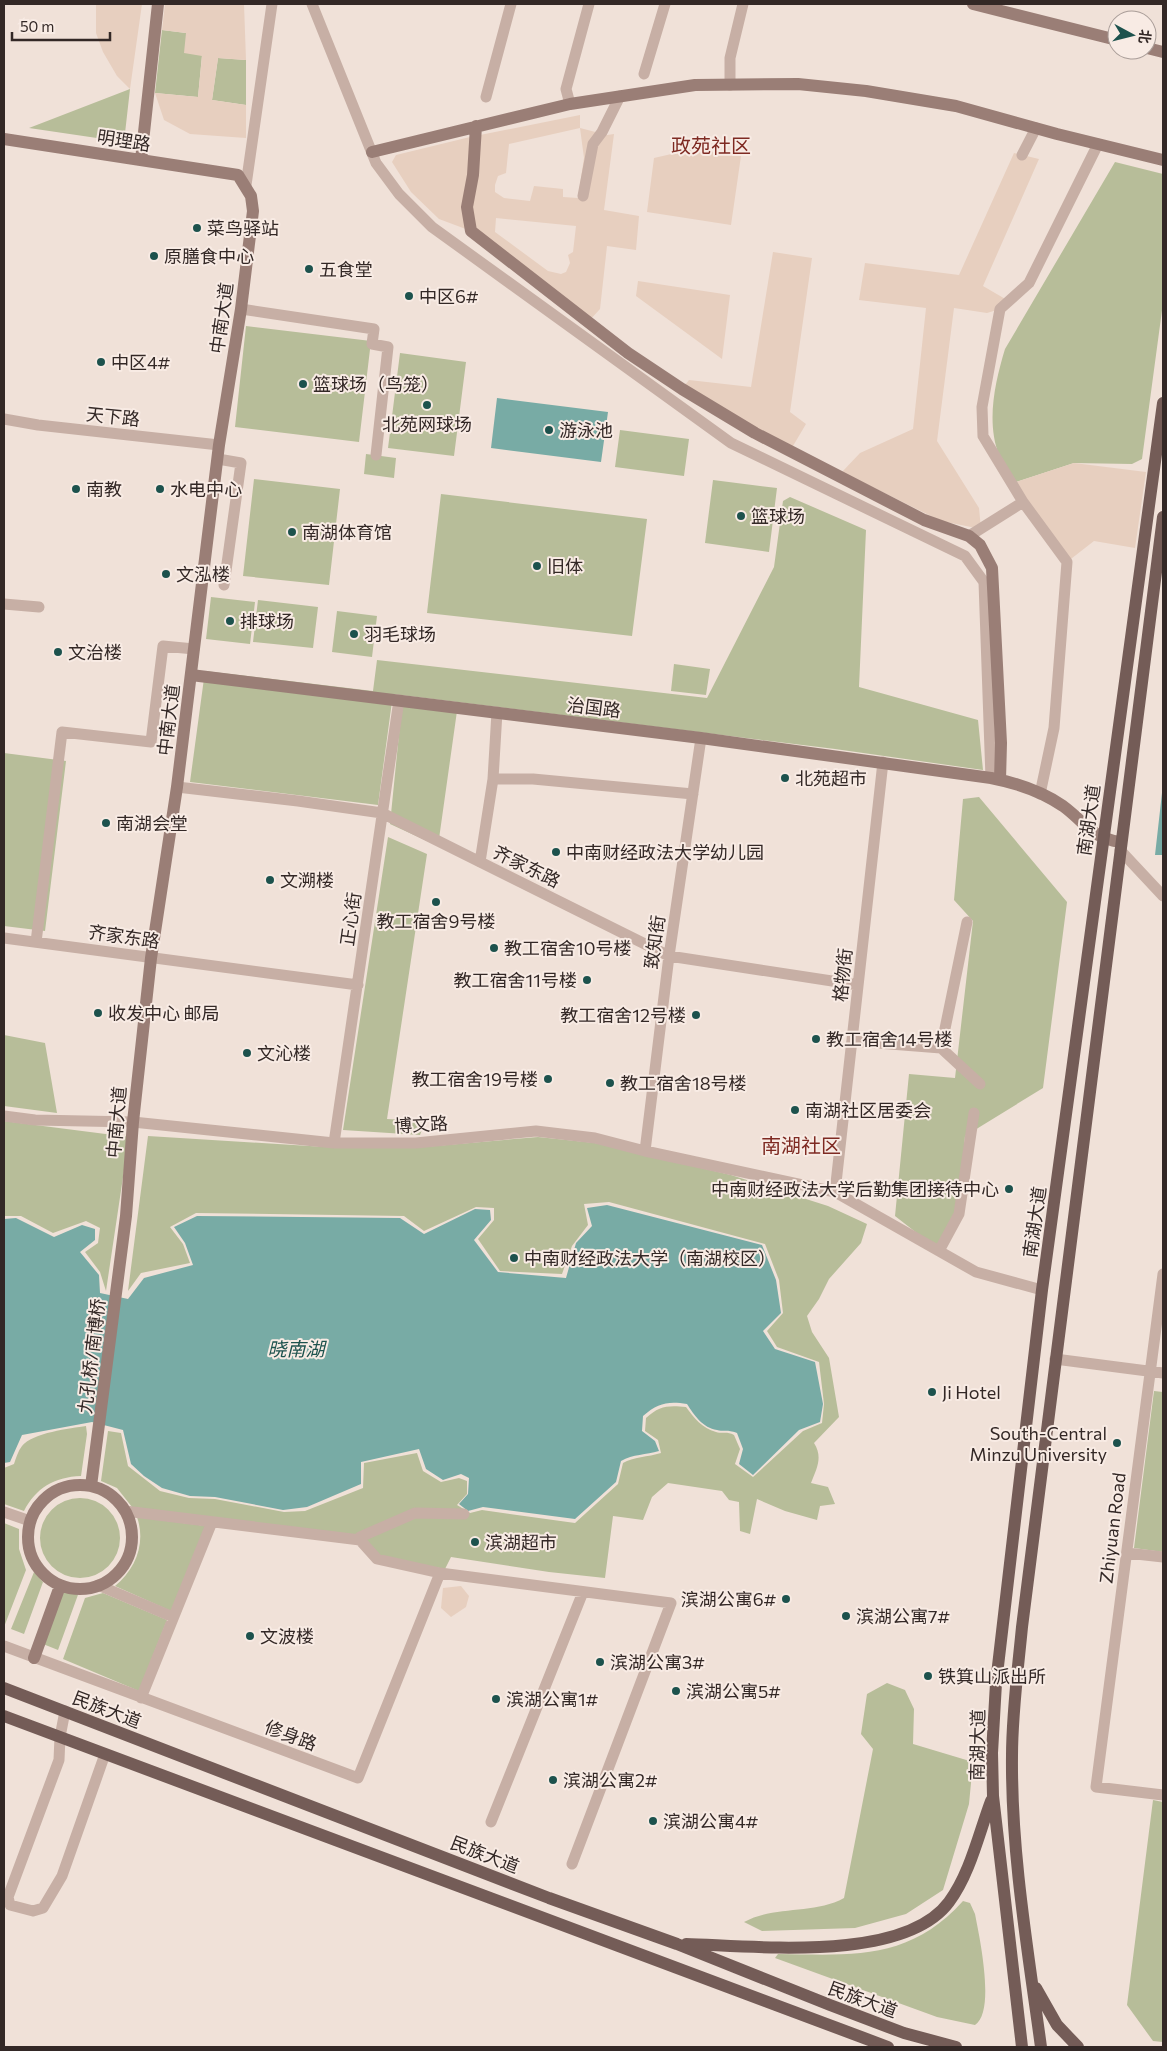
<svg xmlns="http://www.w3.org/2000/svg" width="1167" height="2051" viewBox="0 0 1167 2051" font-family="Commissioner,'Noto Sans SC',sans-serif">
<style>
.green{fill:#b7bd99}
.plaza{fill:#e7cfbf;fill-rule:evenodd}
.water{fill:#78aba5}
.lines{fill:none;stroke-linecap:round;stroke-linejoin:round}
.street{stroke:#c7afa5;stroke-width:11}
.secondary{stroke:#9a7e76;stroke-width:12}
.primary{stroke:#745c57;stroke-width:12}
.poi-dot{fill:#1d524d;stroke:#f8ebe4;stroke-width:2}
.labels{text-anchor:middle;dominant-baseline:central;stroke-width:4;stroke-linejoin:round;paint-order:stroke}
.street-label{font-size:18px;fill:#332826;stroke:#f8ebe4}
.poi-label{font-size:18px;fill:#332826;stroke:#f8ebe4;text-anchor:start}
.water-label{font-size:19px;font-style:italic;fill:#1d524d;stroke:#f8ebe4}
.quarter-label{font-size:20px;fill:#7e2a22;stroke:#f8ebe4}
</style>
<rect width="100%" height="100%" fill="#f0e1d8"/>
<path class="green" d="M162 30 186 33 202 55 198 97 155 93Z
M218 58 246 60V105L212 100Z
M130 89 124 142 29 128Z
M1115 162 1163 174V303L1142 459 1132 464 1074 463 1013 483C1009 474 1003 465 999 455 986 422 995 382 1005 349Z
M246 326 371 341 359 442 235 427Z
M400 353 466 362 454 456 388 448Z
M620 430 689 439 684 476 615 467Z
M366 454 396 458 394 478 364 474Z
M254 479 340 489 329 585 243 576Z
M713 480 777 488 769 552 705 543Z
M441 494 647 519 632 636 427 613Z
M790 497 866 530 859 687 978 720 983 770 835 749 393 694 378 805 190 782 205 671 373 691 377 660 707 698 774 567 783 501Z
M211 597 255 602 250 644 206 639Z
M258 600 318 607 313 648 253 642Z
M337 611 377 616 372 657 332 652Z
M674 664 710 669 706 695 671 691Z
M402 704 457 711 438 846 390 824Z
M4 753 66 761 45 931 4 926Z
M979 797 1067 902 1043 1088 965 1136 959 1214 941 1252 895 1216 909 1074 955 1078 973 921 954 900 963 799Z
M388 837 427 854 387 1119 425 1121 420 1135 343 1130Z
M4 1035 45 1043 57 1113 4 1106Z
M4 1121 129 1137 106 1291 100 1272 85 1252 98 1243 100 1228 86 1221 53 1233 21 1216H4Z
M148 1136 341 1148H412L538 1137 595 1143 731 1175 828 1206 867 1224 861 1243 829 1279 819 1299 807 1316 812 1332 829 1358 839 1417 814 1443C823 1457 817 1468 811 1483L828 1487 835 1504 820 1506 817 1520 785 1511 757 1499 750 1534 740 1531 739 1502 729 1500 722 1491 668 1483 652 1497 643 1520 613 1516 605 1578 549 1572 451 1557 445 1569 382 1557 359 1537 132 1507 117 1488 101 1481 108 1431 121 1433 128 1466 160 1491 189 1498 215 1499 284 1512 305 1511 363 1488 364 1463 417 1453 423 1471 441 1482 459 1478 467 1481V1494L457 1505 470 1513 482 1510 575 1523 618 1484 623 1463C633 1457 648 1457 661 1453L658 1440 645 1431 646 1418C659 1406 668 1405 686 1407 694 1418 702 1428 716 1432 723 1434 727 1431 734 1435L740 1449 735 1464 753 1477 803 1431 822 1423 824 1404 819 1362 777 1347 767 1331 783 1313 779 1280 765 1244 609 1202 584 1204 588 1225 572 1246 562 1274 500 1271 478 1239 494 1220V1208L476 1207 424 1231 404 1216 196 1213 170 1227 183 1244 190 1263 141 1273 128 1291Z
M1154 1391 1163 1392V1552L1134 1548Z
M86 1426 87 1434 81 1476C54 1477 36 1488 24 1511L4 1504V1468L14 1464C16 1458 18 1451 22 1446 32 1433 71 1428 86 1426Z
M40 1538a40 40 0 1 1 80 0a40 40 0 1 1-80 0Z
M137 1517 206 1526 171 1611 115 1586C136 1569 146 1543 137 1517Z
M4 1523 19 1529V1549L26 1570 4 1627Z
M34 1572 43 1582 24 1634 11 1629Z
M64 1591 79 1592 58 1650 43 1644Z
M103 1593 167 1620 139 1691 63 1659 85 1598Z
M887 1683 905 1690 914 1709 913 1744 973 1762 969 1804 943 1890 906 1914 855 1928 762 1931 744 1922C775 1905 813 1915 844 1898L873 1749 861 1734 867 1694Z
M1153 1800 1163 1802V2042L1153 2041 1127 2005Z
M963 1901 970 1903 975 1914C979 1935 996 2012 975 2025L937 2017 775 1958 778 1954C852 1955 909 1961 963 1901Z"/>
<path class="plaza" d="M96 4H142L130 89 117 76 103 52 96 33Z
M165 4H244L246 60 218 58 212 100 246 105V138L190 134 164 120 155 93 198 97 202 56 184 53 186 33 162 30Z
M580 115V128L607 135 614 134 604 210 639 216 636 250 607 246 600 309 588 322 471 231 439 219 411 192 392 162 396 155 470 137ZM580 128 584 158 578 198 563 197V189L534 186 530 201 504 198 495 192V185L498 176 506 173 509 144ZM496 218 576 226 573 252 568 255 570 263 566 272 561 274 548 271 495 232Z
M693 149 741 156 731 225 647 212 654 158Z
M1014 153 1039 159 983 286 1007 300 1000 309 987 313 954 308 937 441 979 508 981 529 941 521 842 472 860 453 913 429 926 308 859 300 865 263 959 275Z
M773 252 812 258 790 412 806 424 790 451 682 389 689 380 751 387Z
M638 281 730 295 722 359 636 296Z
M1074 463 1146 472 1135 548 1094 541 1067 562 1013 483Z
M461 1586 469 1596 466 1607 451 1617 441 1608 443 1588Z"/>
<path class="water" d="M497 398 608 412 601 462 491 448Z
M1163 784V855H1155Z
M607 1205 762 1245 776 1280 781 1313 763 1331 775 1349 815 1362 823 1404 820 1422 799 1430 753 1475 739 1464 743 1449 737 1433C726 1429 726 1432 717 1430 703 1428 694 1415 687 1404 668 1401 658 1403 643 1416L642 1431 655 1441 659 1451C646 1455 633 1454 621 1461L616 1482 575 1519 483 1507 468 1511 459 1504 468 1494 469 1478 461 1474 443 1480 426 1469 419 1449 361 1462V1484L307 1507 283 1510 215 1497 190 1496 162 1488 144 1476 131 1464 123 1430 92 1422 22 1435 10 1462 4 1463V1219L16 1218 54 1237 82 1225 95 1229V1240L80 1252 99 1275 100 1293 128 1299 144 1278 193 1265 185 1243 174 1227 197 1216 400 1218 424 1234 475 1209 490 1210 491 1220 474 1240 498 1272 566 1278 576 1243 592 1226 587 1208Z"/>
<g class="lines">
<path class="street" d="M312 4 376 163 399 194 432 227 731 443 965 556 984 582 991 778
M644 74 665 4
M730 85V58L743 4
M486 97 511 4
M570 104 566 89 589 4
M1022 155 1036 128
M246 185 272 4
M583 196 593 144 602 132 620 96
M241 309 374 329 372 344 388 347 376 455
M4 419 38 425 219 445
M218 459 241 463 224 585
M1023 502 1067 562 1054 728 1040 794
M969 536 1023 502 983 436 982 407 1000 309 1029 283 1098 144
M4 604 39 607
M493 779H533L693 794
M177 787 298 801 382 813 669 956 858 985
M1120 850 1163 896
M480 862 493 779 497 712
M4 938 358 985
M36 942 62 732 151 742 163 646 194 649
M852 1041 941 1048 980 1084
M941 1048 967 922
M4 1116 35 1120 133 1122 334 1143H416L536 1131 595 1138 645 1151 835 1192 976 1272 1042 1290
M334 1143 399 700
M645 1151 669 956 701 738
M835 1192 883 762
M939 1251 959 1214 974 1113
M1163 1274 1096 1787 1163 1795
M1055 1359 1163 1373
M125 1511 360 1540 377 1559 440 1573 671 1603 572 1864
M4 1512 30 1521
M360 1537 415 1513 464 1514
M1127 1553 1163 1557
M98 1585 173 1617
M4 1646 358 1778 440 1573
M141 1698 212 1522
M65 1711 60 1737 59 1760 8 1897 10 1905 33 1911 43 1908 62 1876 105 1754
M491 1822 583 1592"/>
<path class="secondary" d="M973 4 1117 40
M1147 48 1163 52
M476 126 473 175 467 207 471 231 628 353 682 389 755 433 924 520 969 536 980 545 992 568 1001 743 1000 780
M4 139 238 175 251 196 253 211 241 309 219 445 177 787 151 958 133 1122 126 1216 91 1486
M372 152 570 104 695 85 798 84 866 91 956 106 1057 134 1163 160
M141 160 158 4
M191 675 701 738 991 778C1017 783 1041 791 1063 806 1086 823 1090 837 1120 842
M28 1537a52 52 0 1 1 104 0a52 52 0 1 1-104 0Z
M34 1658 60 1586"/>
<path class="primary" d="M4 1688 549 1898 677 1944 830 2005 904 2033 956 2047
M4 1716 888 2047
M686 1944C755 1946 904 1963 949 1902 970 1874 979 1833 991 1801
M1036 1988 1057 2025 1078 2047
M1022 2047 993 1796 992 1753 996 1683 1042 1290 1163 403
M1041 2047C1028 1951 1011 1853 1012 1756 1012 1713 1018 1669 1022 1627L1163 517"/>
</g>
<g class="poi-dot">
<circle cx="197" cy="228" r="5"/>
<circle cx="154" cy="256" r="5"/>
<circle cx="309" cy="269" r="5"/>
<circle cx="409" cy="296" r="5"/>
<circle cx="101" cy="362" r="5"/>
<circle cx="303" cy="384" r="5"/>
<circle cx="427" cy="405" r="5"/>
<circle cx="549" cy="430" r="5"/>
<circle cx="76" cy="489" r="5"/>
<circle cx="160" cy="489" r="5"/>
<circle cx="741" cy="516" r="5"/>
<circle cx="292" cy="532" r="5"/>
<circle cx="537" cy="566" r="5"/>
<circle cx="166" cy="574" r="5"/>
<circle cx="230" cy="621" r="5"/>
<circle cx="354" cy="634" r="5"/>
<circle cx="58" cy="652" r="5"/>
<circle cx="785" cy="778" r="5"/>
<circle cx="106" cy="823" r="5"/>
<circle cx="556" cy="852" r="5"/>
<circle cx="270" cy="880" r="5"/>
<circle cx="436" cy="902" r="5"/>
<circle cx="494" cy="948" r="5"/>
<circle cx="587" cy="980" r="5"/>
<circle cx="98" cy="1013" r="5"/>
<circle cx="696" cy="1015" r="5"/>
<circle cx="816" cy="1039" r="5"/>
<circle cx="247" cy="1053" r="5"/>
<circle cx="548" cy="1079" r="5"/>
<circle cx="610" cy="1083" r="5"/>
<circle cx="795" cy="1110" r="5"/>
<circle cx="1009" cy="1189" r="5"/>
<circle cx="514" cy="1258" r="5"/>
<circle cx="932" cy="1392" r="5"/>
<circle cx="1117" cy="1443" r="5"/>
<circle cx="475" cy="1542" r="5"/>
<circle cx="786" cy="1599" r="5"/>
<circle cx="846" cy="1616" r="5"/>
<circle cx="250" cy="1636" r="5"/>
<circle cx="600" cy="1662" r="5"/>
<circle cx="928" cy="1676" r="5"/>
<circle cx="676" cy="1691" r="5"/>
<circle cx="496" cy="1699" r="5"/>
<circle cx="553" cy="1780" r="5"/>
<circle cx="653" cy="1821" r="5"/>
</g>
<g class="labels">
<g class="street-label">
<text transform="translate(124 140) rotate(9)">明理路</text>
<text transform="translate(221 318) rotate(-82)">中南大道</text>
<text transform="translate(113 416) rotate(6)">天下路</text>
<text transform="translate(594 707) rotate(7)">治国路</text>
<text transform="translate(168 720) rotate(-83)">中南大道</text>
<text transform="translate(1088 820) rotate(-82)">南湖大道</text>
<text transform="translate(527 866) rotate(26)">齐家东路</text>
<text transform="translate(350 919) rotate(-82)">正心街</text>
<text transform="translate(124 936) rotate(8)">齐家东路</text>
<text transform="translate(654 942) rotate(-82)">致知街</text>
<text transform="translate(842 975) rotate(-84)">格物街</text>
<text transform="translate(116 1122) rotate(-85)">中南大道</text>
<text transform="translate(421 1124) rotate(-3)">博文路</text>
<text transform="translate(1034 1222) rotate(-82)">南湖大道</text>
<text transform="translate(91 1356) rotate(-83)">九孔桥/南博桥</text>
<text transform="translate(1112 1528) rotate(-83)">Zhiyuan Road</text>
<text transform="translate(107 1709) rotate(21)">民族大道</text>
<text transform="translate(291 1735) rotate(20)">修身路</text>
<text transform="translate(977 1745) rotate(-89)">南湖大道</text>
<text transform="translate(485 1854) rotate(21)">民族大道</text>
<text transform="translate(863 1999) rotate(20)">民族大道</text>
</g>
<g class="poi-label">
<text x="207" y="228">菜鸟驿站</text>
<text x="164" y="256">原膳食中心</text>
<text x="319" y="269">五食堂</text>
<text x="419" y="296">中区6#</text>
<text x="111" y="362">中区4#</text>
<text x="313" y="384">篮球场（鸟笼）</text>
<text x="427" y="424" text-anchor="middle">北苑网球场</text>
<text x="559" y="430">游泳池</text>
<text x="86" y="489">南教</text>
<text x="170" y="489">水电中心</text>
<text x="751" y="516">篮球场</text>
<text x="302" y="532">南湖体育馆</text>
<text x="547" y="566">旧体</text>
<text x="176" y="574">文泓楼</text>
<text x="240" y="621">排球场</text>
<text x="364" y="634">羽毛球场</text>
<text x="68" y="652">文治楼</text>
<text x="795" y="778">北苑超市</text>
<text x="116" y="823">南湖会堂</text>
<text x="566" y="852">中南财经政法大学幼儿园</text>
<text x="280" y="880">文溯楼</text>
<text x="436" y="921" text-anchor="middle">教工宿舍9号楼</text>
<text x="504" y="948">教工宿舍10号楼</text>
<text x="577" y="980" text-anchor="end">教工宿舍11号楼</text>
<text x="108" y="1013">收发中心 邮局</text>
<text x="686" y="1015" text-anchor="end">教工宿舍12号楼</text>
<text x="826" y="1039">教工宿舍14号楼</text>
<text x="257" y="1053">文沁楼</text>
<text x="538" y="1079" text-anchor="end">教工宿舍19号楼</text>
<text x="620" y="1083">教工宿舍18号楼</text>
<text x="805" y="1110">南湖社区居委会</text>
<text x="999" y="1189" text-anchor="end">中南财经政法大学后勤集团接待中心</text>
<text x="524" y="1258">中南财经政法大学（南湖校区）</text>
<text x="942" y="1392">Ji Hotel</text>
<text x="1107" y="1433" text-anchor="end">South-Central<tspan x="1107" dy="21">Minzu University</tspan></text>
<text x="485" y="1542">滨湖超市</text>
<text x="776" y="1599" text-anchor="end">滨湖公寓6#</text>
<text x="856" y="1616">滨湖公寓7#</text>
<text x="260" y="1636">文波楼</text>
<text x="610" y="1662">滨湖公寓3#</text>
<text x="938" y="1676">铁箕山派出所</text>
<text x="686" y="1691">滨湖公寓5#</text>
<text x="506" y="1699">滨湖公寓1#</text>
<text x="563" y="1780">滨湖公寓2#</text>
<text x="663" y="1821">滨湖公寓4#</text>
</g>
<g class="water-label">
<text x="296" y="1348">晓南湖</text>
</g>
<g class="quarter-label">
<text x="711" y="145">政苑社区</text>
<text x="801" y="1145">南湖社区</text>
</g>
</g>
<rect width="1167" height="2051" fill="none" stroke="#332826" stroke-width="10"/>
<g transform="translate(1132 35) rotate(97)"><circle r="24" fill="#f8ebe4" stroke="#a99d98"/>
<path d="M0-4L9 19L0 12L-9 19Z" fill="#1d524d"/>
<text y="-8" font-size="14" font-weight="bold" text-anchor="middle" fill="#332826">北</text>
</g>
<path d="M12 32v8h98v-8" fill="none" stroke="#332826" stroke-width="2.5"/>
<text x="20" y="32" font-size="15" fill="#332826" stroke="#f8ebe4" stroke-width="4" paint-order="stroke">50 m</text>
</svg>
